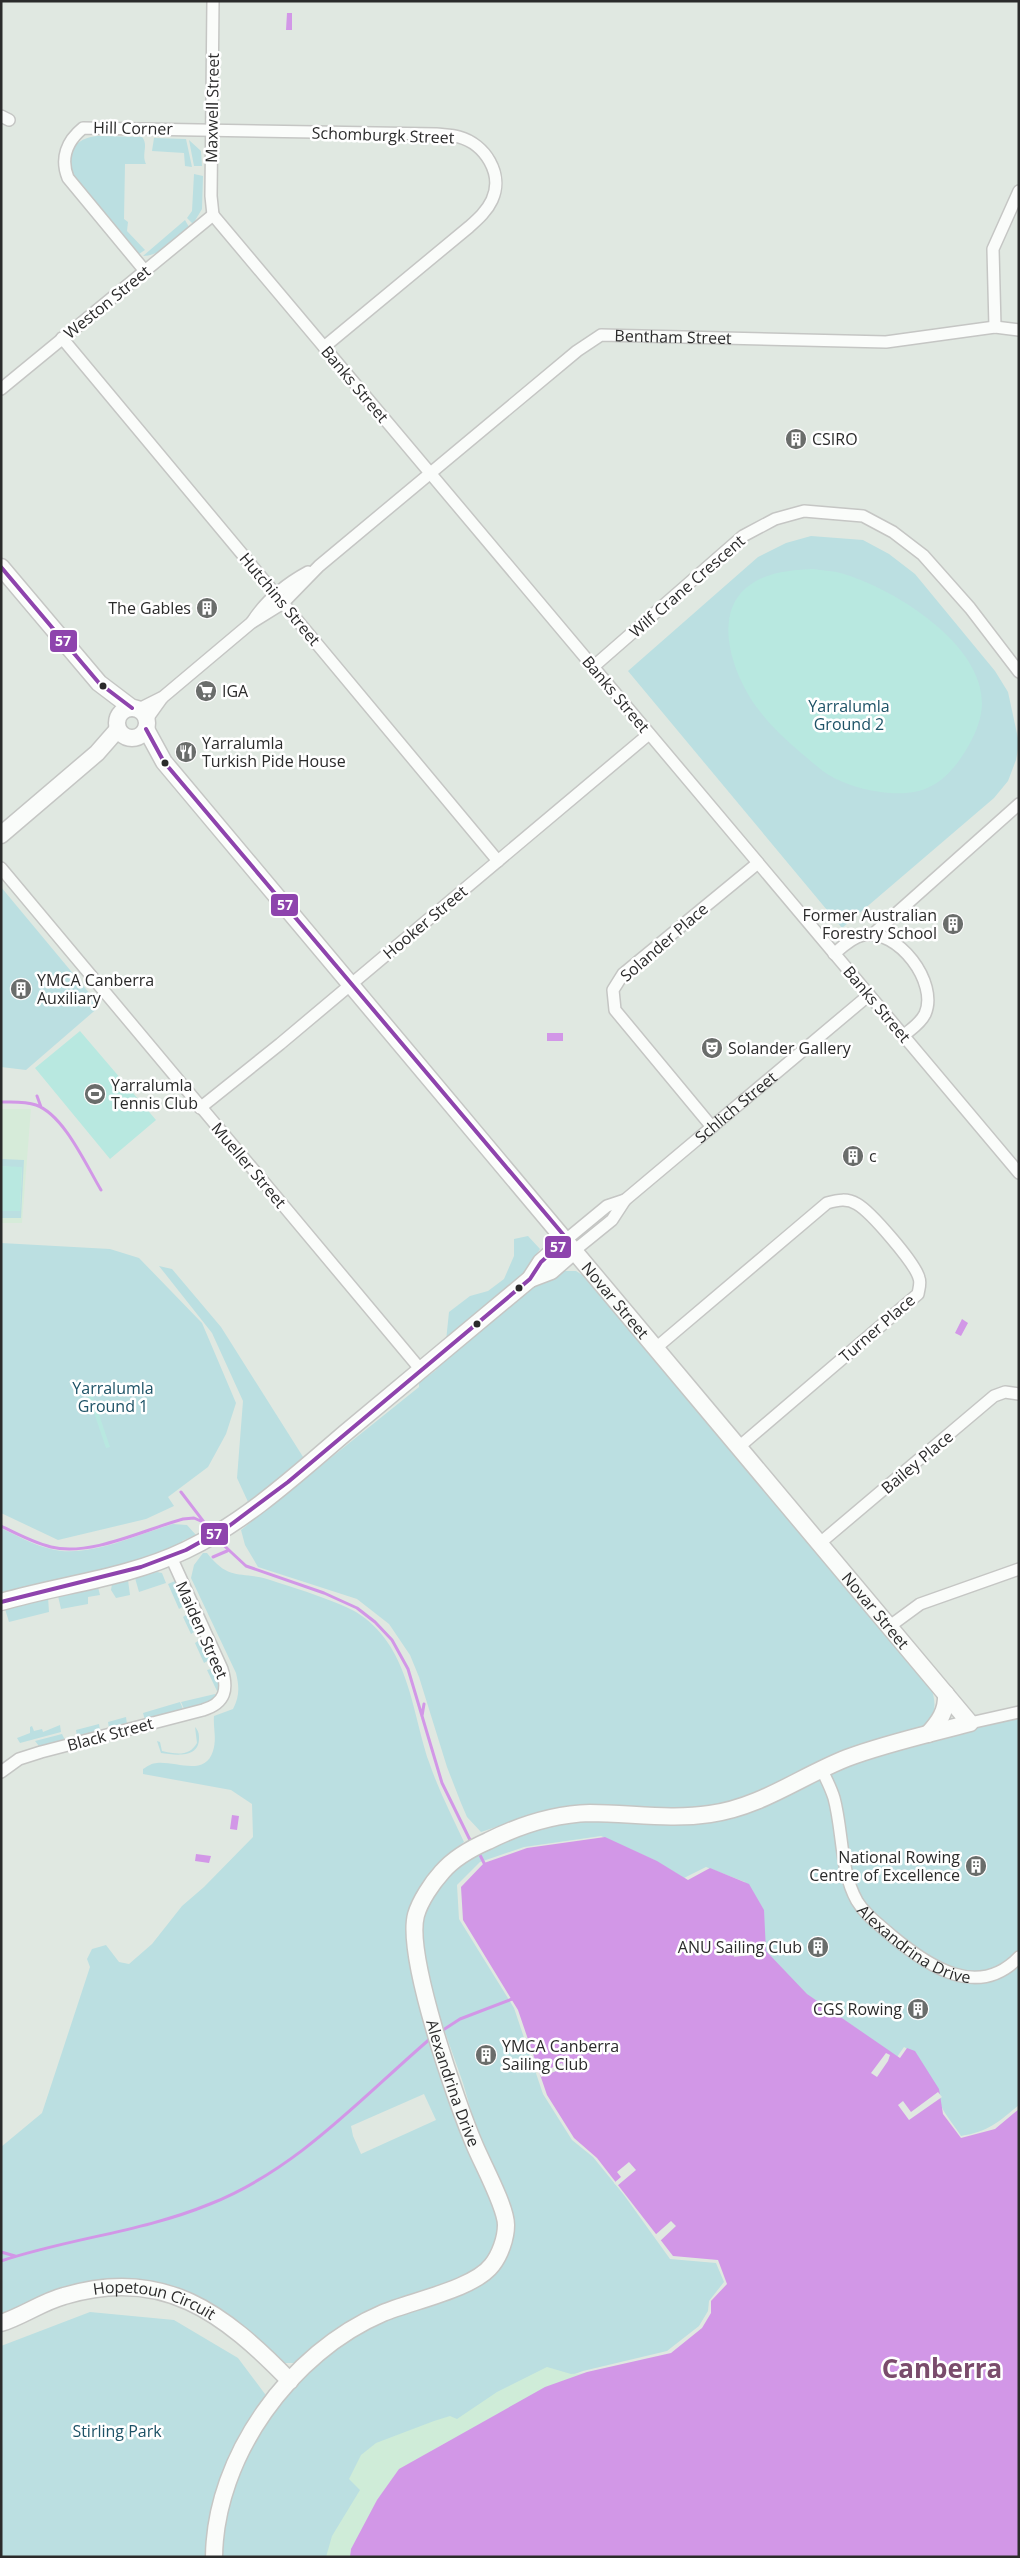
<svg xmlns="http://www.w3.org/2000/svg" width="1020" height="2558" viewBox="0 0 1020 2558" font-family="'Open Sans',sans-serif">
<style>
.education{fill:#d6ebd9}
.green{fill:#bbdfe1;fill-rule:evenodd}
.sand{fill:#cfecd8}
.pitch{fill:#b8e8e0}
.water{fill:#d297e7}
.pier{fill:#e0e8e1}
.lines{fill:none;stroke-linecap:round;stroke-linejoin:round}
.stream{stroke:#d297e7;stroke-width:3}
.street-casing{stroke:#c5c6c4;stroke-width:14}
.secondary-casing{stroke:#c5c6c4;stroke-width:19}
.street{stroke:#fafcfa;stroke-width:11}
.secondary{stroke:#fafcfa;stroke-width:16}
.bus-1-casing{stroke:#fff;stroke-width:8}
.bus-1{stroke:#8e44ad;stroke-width:4}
.bus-dot{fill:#2b2b2b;stroke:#fff;stroke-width:2}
.labels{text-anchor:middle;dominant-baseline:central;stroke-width:5;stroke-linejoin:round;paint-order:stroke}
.street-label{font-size:16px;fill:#2b2b2b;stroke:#fff}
.poi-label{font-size:16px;fill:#2b2b2b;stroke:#fff;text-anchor:start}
.park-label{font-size:16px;fill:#1d5266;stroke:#fff}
.town-label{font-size:26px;font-weight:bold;fill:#7a4c6c;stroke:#fff}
.line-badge{stroke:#fff;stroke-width:2}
.badge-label{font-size:14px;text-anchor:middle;font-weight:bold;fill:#fff}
</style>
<rect width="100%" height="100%" fill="#e0e8e1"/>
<path class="education" d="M1 1109H31L22 1223H1Z"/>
<path class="green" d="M97 136 142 137C149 145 141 154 146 164H125L124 219 128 222 127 231 145 250 139 254 72 176C62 155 75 138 97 136Z
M154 138 186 139 192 167 185 166 184 153 152 151Z
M189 140 201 151 202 166H194Z
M194 174 203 176 202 209 193 224 187 218 192 211Z
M185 220 189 227C176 238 161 256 143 256Z
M811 536 863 540 889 554 915 574 995 671 1008 692 1019 743 1016 760 1008 781 994 798 842 928 628 671 758 557 786 543Z
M1 887 100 1006 26 1070 1 1067Z
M1 1159 24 1160 21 1218H1V1211H20L22 1168 1 1166Z
M528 1236 540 1249 536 1255 551 1258 563 1271H576L584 1276 931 1687C936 1702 937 1715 924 1727L739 1801 702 1810 532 1815 481 1832 467 1817 461 1803 447 1767 419 1677 410 1655 389 1624 357 1599 258 1567 245 1545 241 1530 419 1387V1383L436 1370 446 1341 449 1312 470 1296 488 1291 504 1279 514 1256V1239Z
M1 1243 110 1249 139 1258 202 1323 236 1403 226 1434 208 1467 168 1497 174 1506 146 1519 58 1540 1 1513Z
M159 1266 172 1269 221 1327 305 1460 249 1504 237 1478 243 1401 212 1333Z
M173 1524 187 1525 196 1535 182 1541V1544L151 1558 1 1595V1528C17 1536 34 1545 51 1549 86 1559 139 1534 173 1524Z
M203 1553H207C229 1581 238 1571 267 1579 291 1587 335 1600 356 1612 409 1645 411 1708 429 1762 438 1789 452 1816 464 1842 429 1868 423 1882 410 1922L500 2230 486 2264 478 2269 309 2354 295 2363H284L257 2339 133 2283 1 2318V2147L42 2113 90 1967 87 1959 92 1949 106 1945 119 1962 129 1964 152 1944 182 1906 204 1887 253 1837 252 1804 231 1790 143 1774V1769C148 1766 152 1763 157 1763 176 1761 205 1777 213 1751 217 1738 213 1728 214 1716L233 1709C240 1696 239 1686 236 1673L191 1578 194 1565ZM424 2094 436 2120 361 2154 353 2136 351 2126Z
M157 1572 162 1573 166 1583 139 1592 135 1578Z
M128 1580 130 1595 116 1598 111 1590 112 1584Z
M175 1581 185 1605 179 1609 168 1584Z
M98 1587 100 1595 88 1597V1604L61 1609 58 1596Z
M48 1597 49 1612 9 1622 5 1609Z
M189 1613 197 1630 191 1634 183 1617Z
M201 1639 211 1659 204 1663 195 1643Z
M215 1668 221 1681 220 1690 217 1691 207 1670Z
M215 1694 217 1697 209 1703 184 1709 181 1702Z
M180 1702 183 1709 145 1720 143 1713Z
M126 1717 127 1724 109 1728 108 1722Z
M1019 1717V2105C999 2122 988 2132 961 2136 956 2128 950 2121 945 2113 934 2094 926 2056 904 2047L897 2057 803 1994 764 1953 745 1882 706 1867 684 1878 654 1860 601 1836 524 1847 480 1862 457 1885 459 1919 514 2008 543 2094 572 2140 593 2157 624 2195 670 2259 716 2263 724 2282 709 2301 708 2311 699 2326 667 2351 583 2371 541 2386 396 2468 346 2557H215L229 2483 268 2413 340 2343 381 2319 475 2284 507 2234 463 2083 439 2015 428 1976 422 1940 424 1917 432 1892 443 1877 479 1851 552 1823 590 1819 676 1823 844 1765 971 1728Z
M99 1724 100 1730 77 1736 76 1730Z
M60 1725 61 1732 20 1743 17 1738 30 1733V1727L32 1726 34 1731 42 1729 43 1732Z
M195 1727C197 1729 199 1732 199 1737 200 1759 175 1755 161 1753L157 1741 160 1742 162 1751C176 1754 189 1757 197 1743Z
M62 1734 65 1740 39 1746 35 1741Z
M90 2312 174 2320 238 2358 268 2398 208 2557H1V2346Z"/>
<path class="sand" d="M547 2367 571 2374 591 2373 443 2444 403 2469 357 2557H326L332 2536 360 2490 349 2479 361 2455 376 2443 434 2421 450 2416 457 2419 497 2392Z"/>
<path class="pitch" d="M814 569C825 571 837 571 847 575 897 591 982 644 982 703 982 723 970 746 958 762 940 786 921 795 891 793 873 792 853 787 836 779 823 773 811 761 800 752 785 739 770 725 758 709 735 679 711 618 746 588 765 572 790 570 814 569Z
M80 1031 156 1120 110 1159 35 1068Z
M1 1166 22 1167 20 1211H1Z
M91 1391 110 1447 106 1448 87 1392Z"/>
<path class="water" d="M287 13H292V30H286Z
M547 1033H563V1041H547Z
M962 1319 968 1323 961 1336 955 1333Z
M232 1815 239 1816 237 1830 230 1829Z
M605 1837 657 1861 688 1880 710 1868 749 1884 764 1910 766 1951 807 1994 900 2058 907 2048 915 2051 939 2089 943 2114 961 2138 995 2129 1019 2109V2557H350L351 2549 377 2500 399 2469 545 2387 587 2372 671 2353 702 2328 711 2313V2301L727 2284 718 2260 673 2256 597 2158 574 2138 547 2095 518 2010 463 1920 461 1887 484 1863 527 1848Z
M196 1854 211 1856 209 1863 195 1861Z"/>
<path class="pier" d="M758 1947 763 1948V1953L734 1957 733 1949Z
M886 2053 890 2055 888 2061 877 2077 871 2073Z
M562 2063 564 2068 541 2077 540 2073Z
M938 2092 942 2097 909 2120 898 2105 903 2101 911 2112Z
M629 2162 636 2170 617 2186 614 2183 621 2177 617 2172Z
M671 2221 676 2226 659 2242 654 2236Z"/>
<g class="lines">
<path class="stream" d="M37 1096 41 1107
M1 1102C13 1102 25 1101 36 1105 64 1115 86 1165 101 1190
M181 1492 210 1530
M1 1526C17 1534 34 1543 51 1547 90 1557 146 1529 183 1519L194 1518 203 1522
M217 1539 246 1566 324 1593 357 1608 375 1622 392 1640 408 1669 442 1783 470 1840
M213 1557 227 1551
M422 1716 424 1704
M480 1855 484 1863
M440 2032 460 2019 512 1999
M1 2252 15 2256
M1 2261C70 2238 142 2232 210 2204 298 2169 361 2098 431 2038"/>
<g class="street-casing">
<g id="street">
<path d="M1 116 9 120"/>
<path d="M213 215 1019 1173"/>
<path d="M213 215 211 196 213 1"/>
<path d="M145 271 68 178C60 158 67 141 83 128L436 134C443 135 452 135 459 137 485 144 504 174 492 200 487 211 478 219 469 227L324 347"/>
<path d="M995 327 993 249 1019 191"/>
<path d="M62 338 498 861"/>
<path d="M1 389 213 215"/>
<path d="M252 622C266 600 286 584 308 572"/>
<path d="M593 667 743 536 775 519 804 511 863 516 893 532 923 555 970 608 1019 672"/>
<path id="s1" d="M139 709 163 697 251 623 283 603 319 566 577 351 601 335 886 342 995 327 1019 330"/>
<path d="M147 719 162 698"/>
<path d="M1 868 421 1370"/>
<path d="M872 935 1019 804"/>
<path d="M834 954C842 947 852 937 863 935 898 928 939 983 925 1014 920 1024 911 1029 903 1036"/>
<path d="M200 1108 280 1044 649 734"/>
<path d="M712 1127 615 1010 613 990 623 974 758 863"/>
<path d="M567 1239 607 1206 625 1200"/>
<path id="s2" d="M575 1250 612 1220 625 1200 869 995"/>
<path d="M657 1347 827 1203C838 1200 847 1198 857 1204 871 1212 915 1263 919 1278 921 1283 919 1288 918 1294L740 1446"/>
<path d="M820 1543 994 1396 1005 1392 1019 1394"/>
<path d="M890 1626 920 1604 1019 1569"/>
<path d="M970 1723 1019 1712"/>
<path id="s3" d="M822 1770C826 1779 831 1788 834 1798 843 1831 840 1871 857 1901 866 1916 880 1925 892 1936 928 1966 978 2000 1019 1957"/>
<path d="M1 1772 19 1759 41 1752 203 1710C226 1703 228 1689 222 1669L171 1557"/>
</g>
</g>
<g class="secondary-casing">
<g id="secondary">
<path d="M1 567 99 683 132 708"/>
<circle cx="132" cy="723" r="15"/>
<path id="s4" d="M146 729 164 762 970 1723C929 1734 887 1743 847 1758 801 1776 761 1807 710 1814 670 1820 630 1813 590 1813 554 1814 520 1825 488 1841 472 1848 454 1858 442 1872 432 1883 420 1901 416 1915 405 1956 457 2104 475 2146 483 2165 506 2207 506 2225 506 2238 500 2255 492 2265 474 2289 411 2301 383 2313 291 2352 215 2456 214 2557"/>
<path d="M1 835 97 753 118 729"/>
<path d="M530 1279 551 1271 575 1250"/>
<path d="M1 1602C63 1584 128 1578 186 1550 245 1522 295 1476 344 1434 406 1382 468 1331 530 1279L541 1262 567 1239"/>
<path d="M928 1734C939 1722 947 1711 946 1694"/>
<path id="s5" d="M1 2323C23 2316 42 2302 64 2296 163 2266 224 2313 290 2381"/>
</g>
</g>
<use href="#street" class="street"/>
<use href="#secondary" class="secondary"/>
<g class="bus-1-casing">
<path id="bus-1" d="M1 567 99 683 132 708
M1 1602 141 1567 186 1550 229 1526 288 1482 530 1279 541 1262 567 1239 164 762 146 729"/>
</g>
<use href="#bus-1" class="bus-1"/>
</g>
<defs>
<g id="building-disc" transform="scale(1.125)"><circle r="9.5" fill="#6a6d6b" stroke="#fff"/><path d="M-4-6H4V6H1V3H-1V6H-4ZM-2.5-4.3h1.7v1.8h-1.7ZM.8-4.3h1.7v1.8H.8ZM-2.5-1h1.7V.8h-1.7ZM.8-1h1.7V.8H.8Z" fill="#fff"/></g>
<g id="supermarket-disc" transform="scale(1.125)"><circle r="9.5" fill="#6a6d6b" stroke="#fff"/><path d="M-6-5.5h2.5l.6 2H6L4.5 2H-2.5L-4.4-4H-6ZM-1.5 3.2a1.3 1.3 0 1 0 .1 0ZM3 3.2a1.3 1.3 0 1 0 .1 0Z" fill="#fff"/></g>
<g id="restaurant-disc" transform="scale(1.125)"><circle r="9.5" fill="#6a6d6b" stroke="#fff"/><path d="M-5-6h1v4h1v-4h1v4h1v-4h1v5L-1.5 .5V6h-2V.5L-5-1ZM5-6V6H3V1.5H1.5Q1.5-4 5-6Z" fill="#fff"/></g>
<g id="theatre-disc" transform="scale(1.125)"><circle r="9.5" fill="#6a6d6b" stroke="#fff"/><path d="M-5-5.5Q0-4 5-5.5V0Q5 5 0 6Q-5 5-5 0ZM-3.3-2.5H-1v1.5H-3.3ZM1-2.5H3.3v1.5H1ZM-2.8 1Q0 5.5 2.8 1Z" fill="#fff"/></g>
<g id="stadium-disc" transform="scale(1.125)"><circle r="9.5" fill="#6a6d6b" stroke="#fff"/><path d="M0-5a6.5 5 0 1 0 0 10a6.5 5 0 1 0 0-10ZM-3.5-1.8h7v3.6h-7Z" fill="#fff"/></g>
</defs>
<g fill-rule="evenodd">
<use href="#building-disc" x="796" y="439"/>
<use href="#building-disc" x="207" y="608"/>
<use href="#supermarket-disc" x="206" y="691"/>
<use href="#restaurant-disc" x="186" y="752"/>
<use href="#building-disc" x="953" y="924"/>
<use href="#building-disc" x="21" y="989"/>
<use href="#theatre-disc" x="712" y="1048"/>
<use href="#stadium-disc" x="95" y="1094"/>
<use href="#building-disc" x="853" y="1156"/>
<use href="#building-disc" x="976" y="1866"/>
<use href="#building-disc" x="818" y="1947"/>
<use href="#building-disc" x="918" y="2009"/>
<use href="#building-disc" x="486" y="2055"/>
</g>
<g class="bus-dot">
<circle cx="103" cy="686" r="4.5"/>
<circle cx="165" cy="763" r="4.5"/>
<circle cx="519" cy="1288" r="4.5"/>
<circle cx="477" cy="1324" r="4.5"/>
</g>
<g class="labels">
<g class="street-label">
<text transform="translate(212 108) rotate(-89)">Maxwell Street</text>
<text transform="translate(133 128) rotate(1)">Hill Corner</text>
<text transform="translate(383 135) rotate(2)">Schomburgk Street</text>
<text transform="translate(107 302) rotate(-39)">Weston Street</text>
<text stroke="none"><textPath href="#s1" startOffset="668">Bentham Street</textPath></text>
<text transform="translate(355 384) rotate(50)">Banks Street</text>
<text transform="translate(687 586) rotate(-41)">Wilf Crane Crescent</text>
<text transform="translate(280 599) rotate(50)">Hutchins Street</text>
<text transform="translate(616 694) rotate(50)">Banks Street</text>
<text transform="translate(425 922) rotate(-40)">Hooker Street</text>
<text transform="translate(664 942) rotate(-41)">Solander Place</text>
<text transform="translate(877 1004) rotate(50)">Banks Street</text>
<text stroke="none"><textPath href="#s2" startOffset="216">Schlich Street</textPath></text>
<text transform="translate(249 1165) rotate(50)">Mueller Street</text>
<text stroke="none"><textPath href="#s4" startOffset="740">Novar Street</textPath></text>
<text transform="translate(877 1328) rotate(-41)">Turner Place</text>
<text transform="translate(917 1462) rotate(-40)">Bailey Place</text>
<text stroke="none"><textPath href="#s4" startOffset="1145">Novar Street</textPath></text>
<text transform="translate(202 1630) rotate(66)">Maiden Street</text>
<text transform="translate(110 1734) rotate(-15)">Black Street</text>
<text stroke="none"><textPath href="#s3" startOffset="210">Alexandrina Drive</textPath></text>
<text stroke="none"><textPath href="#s4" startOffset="2075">Alexandrina Drive</textPath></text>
<text stroke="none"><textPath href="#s5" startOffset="162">Hopetoun Circuit</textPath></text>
</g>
<g class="poi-label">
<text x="812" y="439">CSIRO</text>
<text x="191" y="608" text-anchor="end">The Gables</text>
<text x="222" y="691">IGA</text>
<text x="202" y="743">Yarralumla<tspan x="202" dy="18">Turkish Pide House</tspan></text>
<text x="937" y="915" text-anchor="end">Former Australian<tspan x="937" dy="18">Forestry School</tspan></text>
<text x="37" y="980">YMCA Canberra<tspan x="37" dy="18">Auxiliary</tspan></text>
<text x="728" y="1048">Solander Gallery</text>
<text x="111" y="1085">Yarralumla<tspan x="111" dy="18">Tennis Club</tspan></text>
<text x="869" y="1156">c</text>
<text x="960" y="1857" text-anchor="end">National Rowing<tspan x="960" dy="18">Centre of Excellence</tspan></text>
<text x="802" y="1947" text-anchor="end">ANU Sailing Club</text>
<text x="902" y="2009" text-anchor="end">CGS Rowing</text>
<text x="502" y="2046">YMCA Canberra<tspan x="502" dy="18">Sailing Club</tspan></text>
</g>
<g class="park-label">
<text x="849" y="706">Yarralumla<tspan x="849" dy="18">Ground 2</tspan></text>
<text x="113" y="1388">Yarralumla<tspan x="113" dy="18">Ground 1</tspan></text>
<text x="117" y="2431">Stirling Park</text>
</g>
<g class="town-label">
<text x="942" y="2368">Canberra</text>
</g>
</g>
<g class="line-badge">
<rect x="49" y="629" width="29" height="24" rx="5" fill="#8e44ad"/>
<rect x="270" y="893" width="29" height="24" rx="5" fill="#8e44ad"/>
<rect x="544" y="1235" width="28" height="24" rx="5" fill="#8e44ad"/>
<rect x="200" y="1522" width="29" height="24" rx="5" fill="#8e44ad"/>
</g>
<g class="badge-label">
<text x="63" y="646">57</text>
<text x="285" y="910">57</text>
<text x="558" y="1252">57</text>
<text x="214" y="1539">57</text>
</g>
<rect width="1020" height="2558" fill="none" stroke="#2b2b2b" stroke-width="5"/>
</svg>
